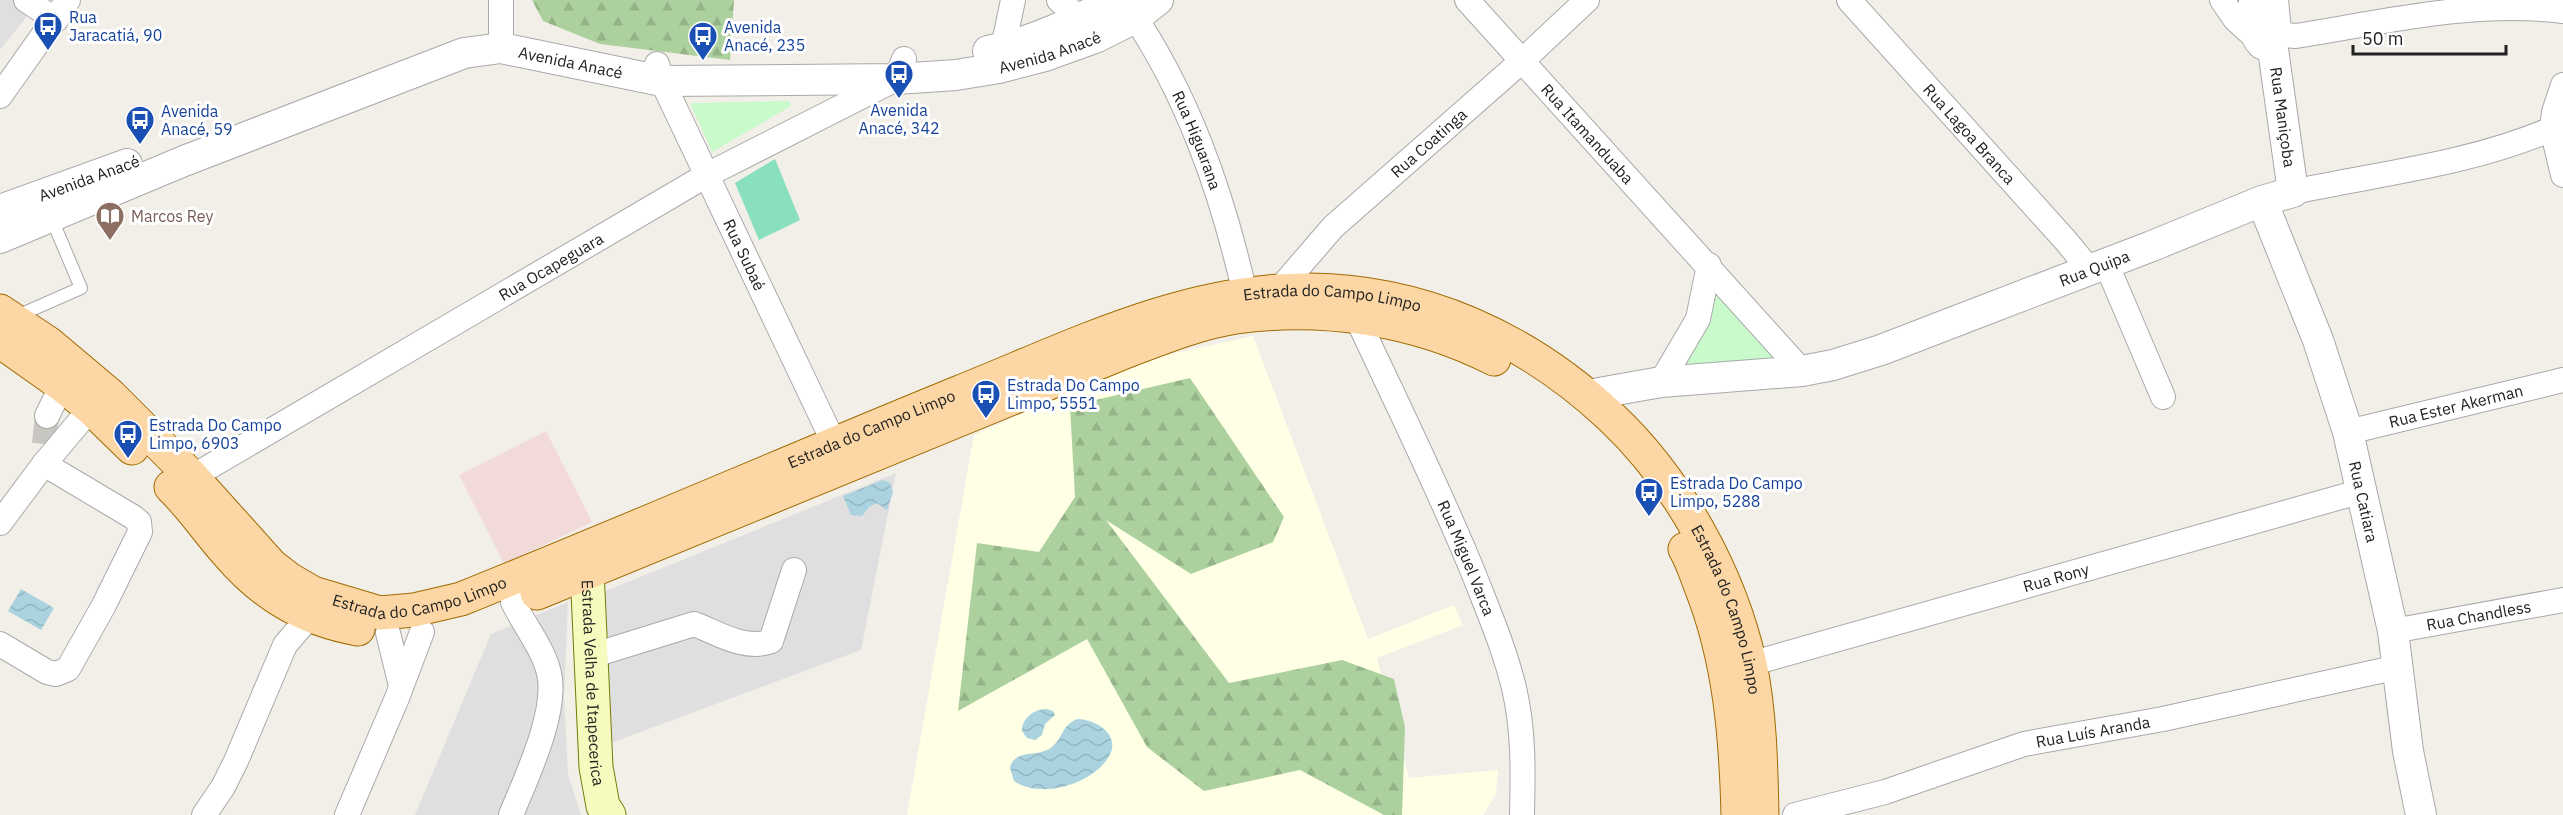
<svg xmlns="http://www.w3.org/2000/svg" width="2563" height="815" viewBox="0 0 2563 815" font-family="'IBM Plex Sans',sans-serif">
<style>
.residential{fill:#e0dfdf}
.commercial{fill:#f2dad9}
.education{fill:#ffffe5}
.forest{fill:url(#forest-firs)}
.park{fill:#c8facc}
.pitch{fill:#88e0be}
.water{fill:url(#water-waves)}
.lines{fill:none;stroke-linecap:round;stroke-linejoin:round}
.minor-tunnel{stroke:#c8c6c1;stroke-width:24;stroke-dasharray:24 12;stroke-linecap:butt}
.service-casing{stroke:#a9a9a9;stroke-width:14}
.minor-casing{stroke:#a9a9a9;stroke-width:26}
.tertiary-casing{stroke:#a9a9a9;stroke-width:32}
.secondary-casing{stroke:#707d05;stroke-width:35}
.primary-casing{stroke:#a06b00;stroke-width:35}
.service{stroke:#fff;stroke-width:12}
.minor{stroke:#fff;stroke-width:24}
.tertiary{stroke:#fff;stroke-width:30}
.secondary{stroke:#f7fabf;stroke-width:33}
.primary{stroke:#fcd6a4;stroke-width:33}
.labels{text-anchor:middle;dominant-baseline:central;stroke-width:6;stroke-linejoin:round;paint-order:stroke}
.transit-label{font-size:16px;fill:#164399;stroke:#fff;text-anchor:start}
.street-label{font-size:16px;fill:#222;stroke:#fff}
.education-label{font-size:16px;fill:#785e54;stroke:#fff;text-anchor:start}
</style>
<defs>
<pattern id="forest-firs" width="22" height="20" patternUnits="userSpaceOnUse" patternTransform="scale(1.5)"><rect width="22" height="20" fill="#add19e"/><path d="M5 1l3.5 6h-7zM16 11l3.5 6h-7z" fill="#95b388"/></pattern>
<pattern id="water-waves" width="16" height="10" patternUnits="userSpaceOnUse" patternTransform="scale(1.5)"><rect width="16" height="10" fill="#aad3df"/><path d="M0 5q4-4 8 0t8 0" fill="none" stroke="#92b5bf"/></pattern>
</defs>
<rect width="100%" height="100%" fill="#f2efe9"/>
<path class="residential" d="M0 0H40L0 50Z
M896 473 861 650 603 746 596 595Z
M568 602 564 698 568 774 581 815H415L491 634Z"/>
<path class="commercial" d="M546 431 592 522 504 564 459 475Z"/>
<path class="education" d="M1253 336 1368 639 1454 605 1463 625 1377 658 1409 778 1498 770 1496 794 1483 815H907L974 435 1140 361Z"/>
<path class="forest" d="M532 0H734L730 60 600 44 543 21Z
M1190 378 1284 517 1273 542 1191 574 1106 520 1229 683 1342 660 1394 679 1405 727 1402 815H1384L1300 770 1204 791 1147 747 1087 639 958 711 977 543 1039 552 1075 497 1070 406Z"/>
<path class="park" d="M789 101 791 106 712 152 690 103Z
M1718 282 1795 369 1669 379Z"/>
<path class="pitch" d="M775 159 800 220 759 240 735 183Z"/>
<path class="water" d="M883 480 890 483 893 492 887 510 877 503 869 507 862 516 851 515 843 496Z
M21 589 54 608 41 630 8 611Z
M1047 709 1053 711 1055 715 1045 724 1042 735 1035 740 1027 738 1022 731C1022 718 1034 709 1047 709Z
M1078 719C1100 720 1125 739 1105 762 1087 785 1040 799 1014 781L1010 768C1014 749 1036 757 1049 749 1063 741 1061 724 1078 719Z"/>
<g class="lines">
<path class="minor-tunnel" d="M44 444 47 416"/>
<g class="service-casing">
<path id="service" d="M15 317 81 288 51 217"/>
</g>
<g class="minor-casing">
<g id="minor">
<path d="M26 0 56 20"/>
<path d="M1059 0 1080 19"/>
<path id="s1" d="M1467 0 1802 371"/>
<path id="s2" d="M1849 0 2066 241 2089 269"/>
<path d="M2222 0 2235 19 2256 38"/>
<path id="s3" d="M1126 4C1187 91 1222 192 1245 294"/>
<path d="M2276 31 2285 35 2296 36C2384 22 2474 0 2563 11"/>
<path d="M501 48V0"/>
<path d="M1003 48 1013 0"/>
<path id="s4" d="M657 64 662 81 834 443"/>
<path d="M0 96 68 0"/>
<path d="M2552 129 2563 175"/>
<path d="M2293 192C2382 173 2466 165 2552 129L2554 112 2563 85"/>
<path d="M2106 263 2163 397"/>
<path id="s5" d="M1277 292 1333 227 1523 60 1587 0"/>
<path id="s6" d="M1356 316C1396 402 1439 488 1475 577 1489 613 1505 650 1514 688 1524 730 1523 773 1522 815"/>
<path d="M1661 382 1698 319 1709 265"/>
<path d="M47 416 62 385"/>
<path id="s7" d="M2348 432 2563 380"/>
<path id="s8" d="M192 477 707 175 896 79 904 59"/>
<path d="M0 523 44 464 91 408"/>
<path id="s9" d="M2393 631 2563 600"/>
<path d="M388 633 401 686"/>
<path d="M0 644 47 672 56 674 68 669 104 605 140 532 139 522 133 517 44 464"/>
<path d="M591 656 694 624C718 633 745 651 771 641L794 570"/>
<path id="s10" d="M1750 664 2362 491"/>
<path d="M204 815 223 787 236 761 285 645 309 617"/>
<path d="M347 815 397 698 422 632"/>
<path d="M511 815C526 778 558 712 549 673 543 648 524 625 513 602"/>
<path id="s11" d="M1795 815 1885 792 2024 744 2163 719 2398 667"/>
</g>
</g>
<g class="tertiary-casing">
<g id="tertiary">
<path d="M2255 0C2250 13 2252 34 2262 44L2272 42 2276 31 2273 0"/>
<path d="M988 51C1033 42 1076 21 1116 0"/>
<path id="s12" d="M2262 201 2318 340 2348 432 2393 631 2408 751 2421 815"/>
<path d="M0 210 127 164"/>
<path id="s13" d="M0 238 184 161 464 53 501 48 662 81 896 79 956 75 999 68 1045 56 1095 38 1135 18 1158 0"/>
<path id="s14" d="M1588 395 1661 382 1802 371 1833 365 1881 350 1977 313 2152 246 2262 201 2293 192 2272 42"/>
</g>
</g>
<g class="secondary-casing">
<g id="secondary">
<path id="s15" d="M586 548 596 767 603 806 609 815"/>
</g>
</g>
<g class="primary-casing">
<g id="primary">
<path id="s16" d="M0 311 48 343 111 396 192 477 271 565 289 579 313 593 380 613 414 610 461 599C628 532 793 460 960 392 1072 347 1183 290 1306 290 1422 290 1527 338 1611 417 1678 480 1730 574 1750 664 1760 713 1761 765 1762 815"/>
<path d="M0 341 62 385 91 408 132 448"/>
<path d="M171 487C192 507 208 532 228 554 264 596 304 619 358 629"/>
<path d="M1685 549C1692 561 1696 574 1701 587 1730 660 1736 737 1738 815"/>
<path d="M537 593 1127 351C1162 338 1198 323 1236 317 1323 305 1415 319 1494 359"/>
</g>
</g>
<use href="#service" class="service"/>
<use href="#minor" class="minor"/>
<use href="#tertiary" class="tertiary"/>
<use href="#secondary" class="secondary"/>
<use href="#primary" class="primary"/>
</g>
<defs>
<g id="bus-pin" transform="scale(1.5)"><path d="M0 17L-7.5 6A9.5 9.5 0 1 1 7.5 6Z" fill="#1a4fb4" stroke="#fff"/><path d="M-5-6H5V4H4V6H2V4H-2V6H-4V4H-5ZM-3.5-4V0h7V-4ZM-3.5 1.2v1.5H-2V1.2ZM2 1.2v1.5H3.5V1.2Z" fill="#fff"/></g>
<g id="library-pin" transform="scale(1.5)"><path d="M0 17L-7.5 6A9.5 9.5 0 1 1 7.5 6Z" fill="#8d6e63" stroke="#fff"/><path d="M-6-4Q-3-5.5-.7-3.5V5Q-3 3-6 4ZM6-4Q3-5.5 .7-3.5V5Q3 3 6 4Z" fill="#fff"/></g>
</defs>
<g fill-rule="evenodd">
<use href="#bus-pin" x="48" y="26"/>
<use href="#bus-pin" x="703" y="36"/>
<use href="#bus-pin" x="899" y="74"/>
<use href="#bus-pin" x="140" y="120"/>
<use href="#library-pin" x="110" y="216"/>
<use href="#bus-pin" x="986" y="394"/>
<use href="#bus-pin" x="128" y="434"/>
<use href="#bus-pin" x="1649" y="492"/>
</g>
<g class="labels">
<g class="transit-label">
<text x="69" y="17">Rua<tspan x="69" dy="18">Jaracatiá, 90</tspan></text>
<text x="724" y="27">Avenida<tspan x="724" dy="18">Anacé, 235</tspan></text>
<text x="899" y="110" text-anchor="middle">Avenida<tspan x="899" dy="18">Anacé, 342</tspan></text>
<text x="161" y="111">Avenida<tspan x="161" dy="18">Anacé, 59</tspan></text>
<text x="1007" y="385">Estrada Do Campo<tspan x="1007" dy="18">Limpo, 5551</tspan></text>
<text x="149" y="425">Estrada Do Campo<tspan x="149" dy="18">Limpo, 6903</tspan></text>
<text x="1670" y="483">Estrada Do Campo<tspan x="1670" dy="18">Limpo, 5288</tspan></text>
</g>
<g class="street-label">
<text stroke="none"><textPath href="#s13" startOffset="1092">Avenida Anacé</textPath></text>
<text stroke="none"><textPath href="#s13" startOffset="608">Avenida Anacé</textPath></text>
<text transform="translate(2283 117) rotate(82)">Rua Maniçoba</text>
<text stroke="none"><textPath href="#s1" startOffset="180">Rua Itamanduaba</textPath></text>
<text stroke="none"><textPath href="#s2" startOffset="180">Rua Lagoa Branca</textPath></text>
<text stroke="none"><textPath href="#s3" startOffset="154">Rua Higuarana</textPath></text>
<text stroke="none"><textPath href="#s5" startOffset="213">Rua Coatinga</textPath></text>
<text transform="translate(89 178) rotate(-20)">Avenida Anacé</text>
<text stroke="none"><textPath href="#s4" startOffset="210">Rua Subaé</textPath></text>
<text stroke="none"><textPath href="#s8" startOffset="416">Rua Ocapeguara</textPath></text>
<text stroke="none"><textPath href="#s14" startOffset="526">Rua Quipa</textPath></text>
<text stroke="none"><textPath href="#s16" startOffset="1506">Estrada do Campo Limpo</textPath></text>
<text stroke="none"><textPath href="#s7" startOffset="111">Rua Ester Akerman</textPath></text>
<text stroke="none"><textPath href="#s16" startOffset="1020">Estrada do Campo Limpo</textPath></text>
<text stroke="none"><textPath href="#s12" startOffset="318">Rua Catiara</textPath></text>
<text stroke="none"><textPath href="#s6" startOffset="266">Rua Miguel Varca</textPath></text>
<text stroke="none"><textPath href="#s10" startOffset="318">Rua Rony</textPath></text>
<text stroke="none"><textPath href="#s16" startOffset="534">Estrada do Campo Limpo</textPath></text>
<text stroke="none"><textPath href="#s16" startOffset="2046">Estrada do Campo Limpo</textPath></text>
<text stroke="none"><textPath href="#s9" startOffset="87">Rua Chandless</textPath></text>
<text stroke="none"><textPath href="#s15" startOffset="135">Estrada Velha de Itapecerica</textPath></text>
<text stroke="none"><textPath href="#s11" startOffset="310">Rua Luís Aranda</textPath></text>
</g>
<g class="education-label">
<text x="131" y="216">Marcos Rey</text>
</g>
</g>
<path d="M2353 45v9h153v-9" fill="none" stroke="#222222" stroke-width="3"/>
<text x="2362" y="45" font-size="18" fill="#222222" stroke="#ffffff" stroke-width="4.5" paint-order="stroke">50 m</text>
</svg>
